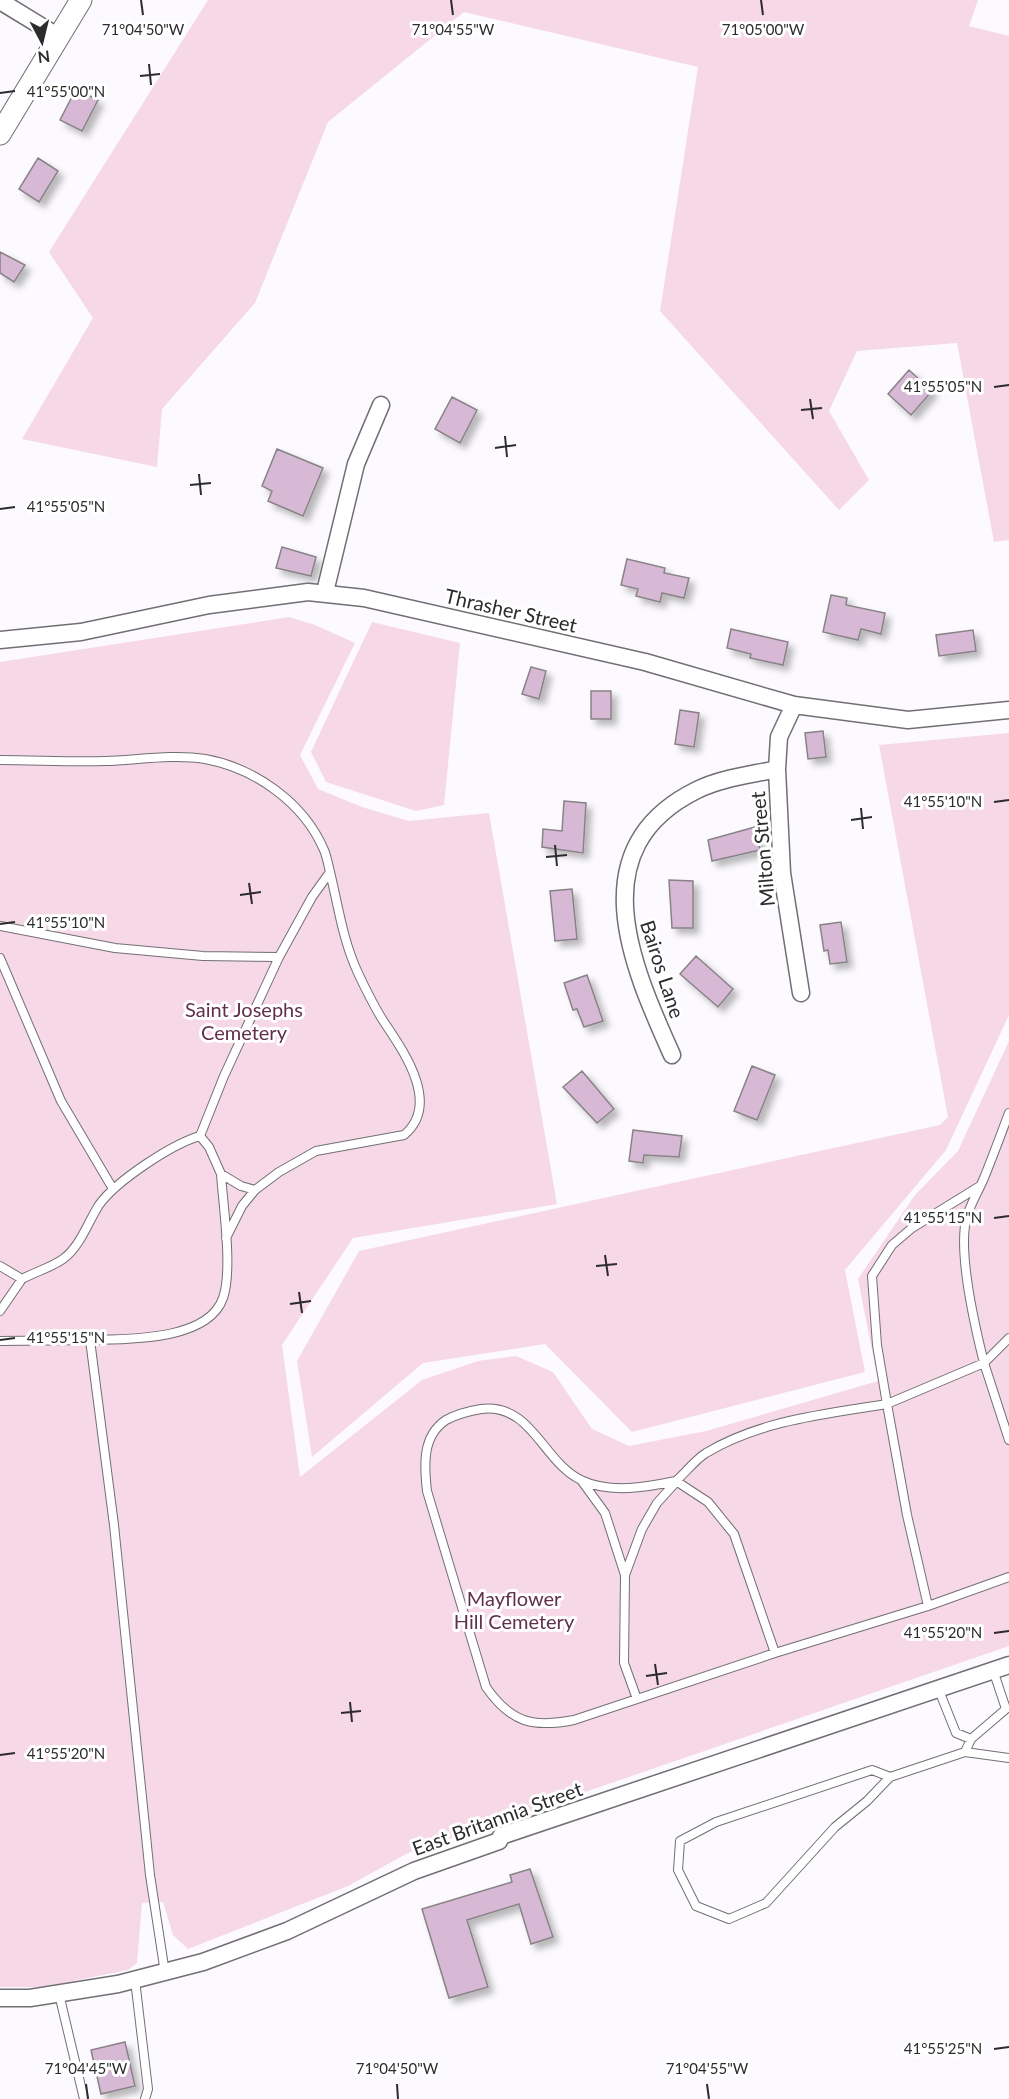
<svg xmlns="http://www.w3.org/2000/svg" width="1009" height="2099" viewBox="0 0 1009 2099" font-family="Lato,sans-serif">
<style>
.green{fill:#f6d8e6}
.building{fill:#d7b9d5;stroke:#888387;stroke-width:1.5;filter:url(#shadow)}
.lines{fill:none;stroke-linecap:round;stroke-linejoin:round}
.service-casing{stroke:#726f74;stroke-width:10}
.minor-casing{stroke:#726f74;stroke-width:19}
.tertiary-casing{stroke:#726f74;stroke-width:23}
.service{stroke:#fff;stroke-width:8}
.minor{stroke:#fff;stroke-width:16}
.tertiary{stroke:#fff;stroke-width:21}
.ticks{fill:none;stroke:#2c2b2d;stroke-width:2}
.labels{text-anchor:middle;dominant-baseline:central;stroke-width:6;stroke-linejoin:round;paint-order:stroke}
.street-label{font-size:20px;fill:#2c2b2d;stroke:#fff}
.park-label{font-size:20px;fill:#62304b;stroke:#fff}
.ticks-label{font-size:15px;text-anchor:middle;fill:#2c2b2d;stroke:#fff;stroke-width:6;stroke-linejoin:round;paint-order:stroke}
</style>
<defs>
<filter id="shadow"><feDropShadow dx="5.5" dy="5.5" stdDeviation="3" flood-color="#0004"/></filter>
</defs>
<rect width="100%" height="100%" fill="#fcfafe"/>
<path class="green" d="M208 0H978L969 26 1009 36V540L994 542 957 343 857 351 829 411 869 480 839 510 660 311 698 67 464 12 328 122 255 303 162 409 157 467 22 439 93 318 49 252Z
M289 617 315 625 355 643 300 755 318 789 362 807 409 821 489 813 557 1204 353 1238 282 1345 300 1477 422 1380 478 1361 516 1356 553 1372 592 1429 629 1446 706 1431 878 1381 858 1279 915 1195 958 1151 1009 1041V1646L408 1853 348 1886 188 1949 173 1935 163 1902 142 1903 137 1963 128 1970 43 1987H0V662Z
M372 622 460 643 444 805 416 811 326 782 311 752Z
M1009 733V1015L946 1150 845 1270 865 1372 632 1432 545 1344 423 1363 312 1457 297 1361 359 1251 940 1125 948 1117 879 745Z"/>
<path class="building" d="M76 89 98 100 82 131 60 120Z
M38 158 58 171 39 202 19 189Z
M0 252 25 265 14 282 0 273Z
M909 370 932 391 911 415 888 394Z
M452 397 477 410 460 443 435 429Z
M277 449 323 468 303 516 268 501 272 491 262 486Z
M282 547 316 557 311 576 276 568Z
M627 559 665 568 664 573 689 578 684 598 662 593 660 602 636 596 638 589 621 585Z
M831 595 847 598 846 605 885 613 881 634 861 629 858 640 823 632Z
M731 629 788 642 783 665 750 658 751 654 727 648Z
M973 630 976 651 939 656 936 635Z
M531 667 546 671 539 699 522 694Z
M591 691H611V719H591Z
M680 710 699 713 694 747 675 744Z
M823 731 826 757 808 759 805 733Z
M564 801 586 803 583 853 542 847 543 829 562 831Z
M755 827 760 850 712 861 708 840Z
M669 880 693 881V928H672Z
M572 889 577 939 555 941 550 891Z
M841 922 847 962 830 964 828 950 824 951 820 925Z
M696 956 733 989 718 1007 680 974Z
M587 975 603 1021 584 1027 577 1009 573 1010 564 983Z
M752 1066 775 1075 757 1120 734 1111Z
M582 1071 614 1109 597 1123 563 1087Z
M633 1130 682 1136 679 1157 644 1155 643 1163 629 1161Z
M530 1869 553 1937 531 1944 519 1904 467 1920 488 1987 449 1998 422 1909 512 1882 510 1875Z
M125 2042 135 2086 101 2094 91 2050Z"/>
<g class="lines">
<g class="service-casing">
<path id="service" d="M0 760C35 760 70 762 105 761 137 760 173 754 205 759 255 768 304 803 324 850 327 857 328 864 330 872
M0 926 115 948 203 956 279 957 312 897 330 872C338 905 343 941 358 973 366 990 375 1009 386 1025 406 1055 440 1105 404 1135L316 1151 279 1172 255 1190 241 1186 221 1174C223 1205 233 1270 223 1298 208 1341 128 1339 90 1340
M0 958 61 1101 113 1189
M200 1136 224 1076 279 957
M980 1186 912 1228 892 1245 872 1276 877 1345 887 1404 984 1363C975 1327 957 1250 967 1216 971 1203 979 1190 984 1178 993 1156 1001 1134 1009 1113
M226 1238 242 1206 255 1190
M0 1266 22 1279 0 1311
M22 1279C35 1272 52 1267 63 1259 80 1247 88 1222 99 1205 116 1181 172 1144 200 1136L209 1147 221 1174
M1009 1338 984 1363 1009 1440
M0 1341 90 1340 114 1525 150 1875 165 1973
M581 1480 605 1513 625 1575
M676 1481C647 1487 610 1494 581 1480 542 1461 532 1403 481 1409 469 1411 457 1414 446 1420 422 1436 424 1465 427 1491L486 1687C511 1723 533 1728 574 1720L775 1653
M928 1606 775 1653 734 1534 708 1502 676 1481C686 1472 695 1460 706 1453 761 1420 826 1414 887 1404L907 1515 928 1606 1009 1577
M938 1688 956 1733 971 1739 1006 1709 993 1670
M637 1699 624 1663 625 1575 642 1529 657 1503 676 1482
M965 1752 1009 1758
M890 1777 872 1770 716 1822 680 1841 678 1870 696 1906 729 1919 766 1903 835 1827 867 1801 890 1777 965 1752 971 1739
M135 1980 148 2089 145 2099
M59 1994 84 2099"/>
</g>
<g class="minor-casing">
<path id="minor" d="M0 1 59 37
M325 592 356 464 381 405
M0 640 81 632 209 605 308 592 364 598 645 662 794 705 908 720 1009 710
M794 705 779 737 777 769 782 873 801 993
M672 1055C632 966 579 848 697 790 721 778 750 775 777 769
M0 1998H30L118 1984 203 1962 287 1931 414 1871 499 1841 501 1836 1009 1665"/>
</g>
<g class="tertiary-casing">
<path id="tertiary" d="M0 134 81 0"/>
</g>
<use href="#service" class="service"/>
<use href="#minor" class="minor"/>
<use href="#tertiary" class="tertiary"/>
</g>
<path class="ticks" d="M141 0 143 15M451 0 453 15M761 0 763 15M149 64 151 85M140 76 160 74M0 93 15 91M994 387 1009 385M810 399 813 419M801 410 822 408M505 436 507 457M495 448 516 445M199 474 201 495M190 485 211 483M0 509 15 507M994 802 1009 800M861 808 863 829M851 820 872 817M555 845 557 866M546 857 567 855M249 883 252 904M240 895 261 892M0 924 15 922M994 1218 1009 1216M605 1255 608 1276M596 1266 617 1264M299 1292 302 1313M290 1304 311 1301M0 1340 15 1338M994 1633 1009 1631M655 1664 658 1685M646 1676 667 1673M350 1702 352 1722M341 1713 361 1711M0 1755 15 1753M994 2049 1009 2047M86 2084 88 2099M397 2084 398 2099M707 2084 709 2099"/>
<g class="labels">
<g class="street-label">
<text transform="translate(511 610) rotate(13)">Thrasher Street</text>
<text transform="translate(762 849) rotate(-95)">Milton Street</text>
<text transform="translate(663 969) rotate(72)">Bairos Lane</text>
<text transform="translate(497 1818) rotate(-20)">East Britannia Street</text>
</g>
<g class="park-label">
<text x="244" y="1009">Saint Josephs<tspan x="244" dy="23">Cemetery</tspan></text>
<text x="514" y="1598">Mayflower<tspan x="514" dy="23">Hill Cemetery</tspan></text>
</g>
</g>
<g class="ticks-label">
<text x="143" y="35">71°04'50"W</text>
<text x="453" y="35">71°04'55"W</text>
<text x="763" y="35">71°05'00"W</text>
<text x="66" y="97">41°55'00"N</text>
<text x="943" y="392">41°55'05"N</text>
<text x="66" y="512">41°55'05"N</text>
<text x="943" y="807">41°55'10"N</text>
<text x="66" y="928">41°55'10"N</text>
<text x="943" y="1223">41°55'15"N</text>
<text x="66" y="1343">41°55'15"N</text>
<text x="943" y="1638">41°55'20"N</text>
<text x="66" y="1759">41°55'20"N</text>
<text x="943" y="2054">41°55'25"N</text>
<text x="86" y="2074">71°04'45"W</text>
<text x="397" y="2074">71°04'50"W</text>
<text x="707" y="2074">71°04'55"W</text>
</g>
<g transform="translate(42 42) rotate(173)" stroke="#ffffff" stroke-width="4.5" paint-order="stroke">
<path d="M0-4.5L10 22L0 15L-10 22Z" fill="#2c2b2d"/>
<text y="-9" font-size="16" font-weight="bold" text-anchor="middle" fill="#2c2b2d">N</text>
</g>
</svg>
